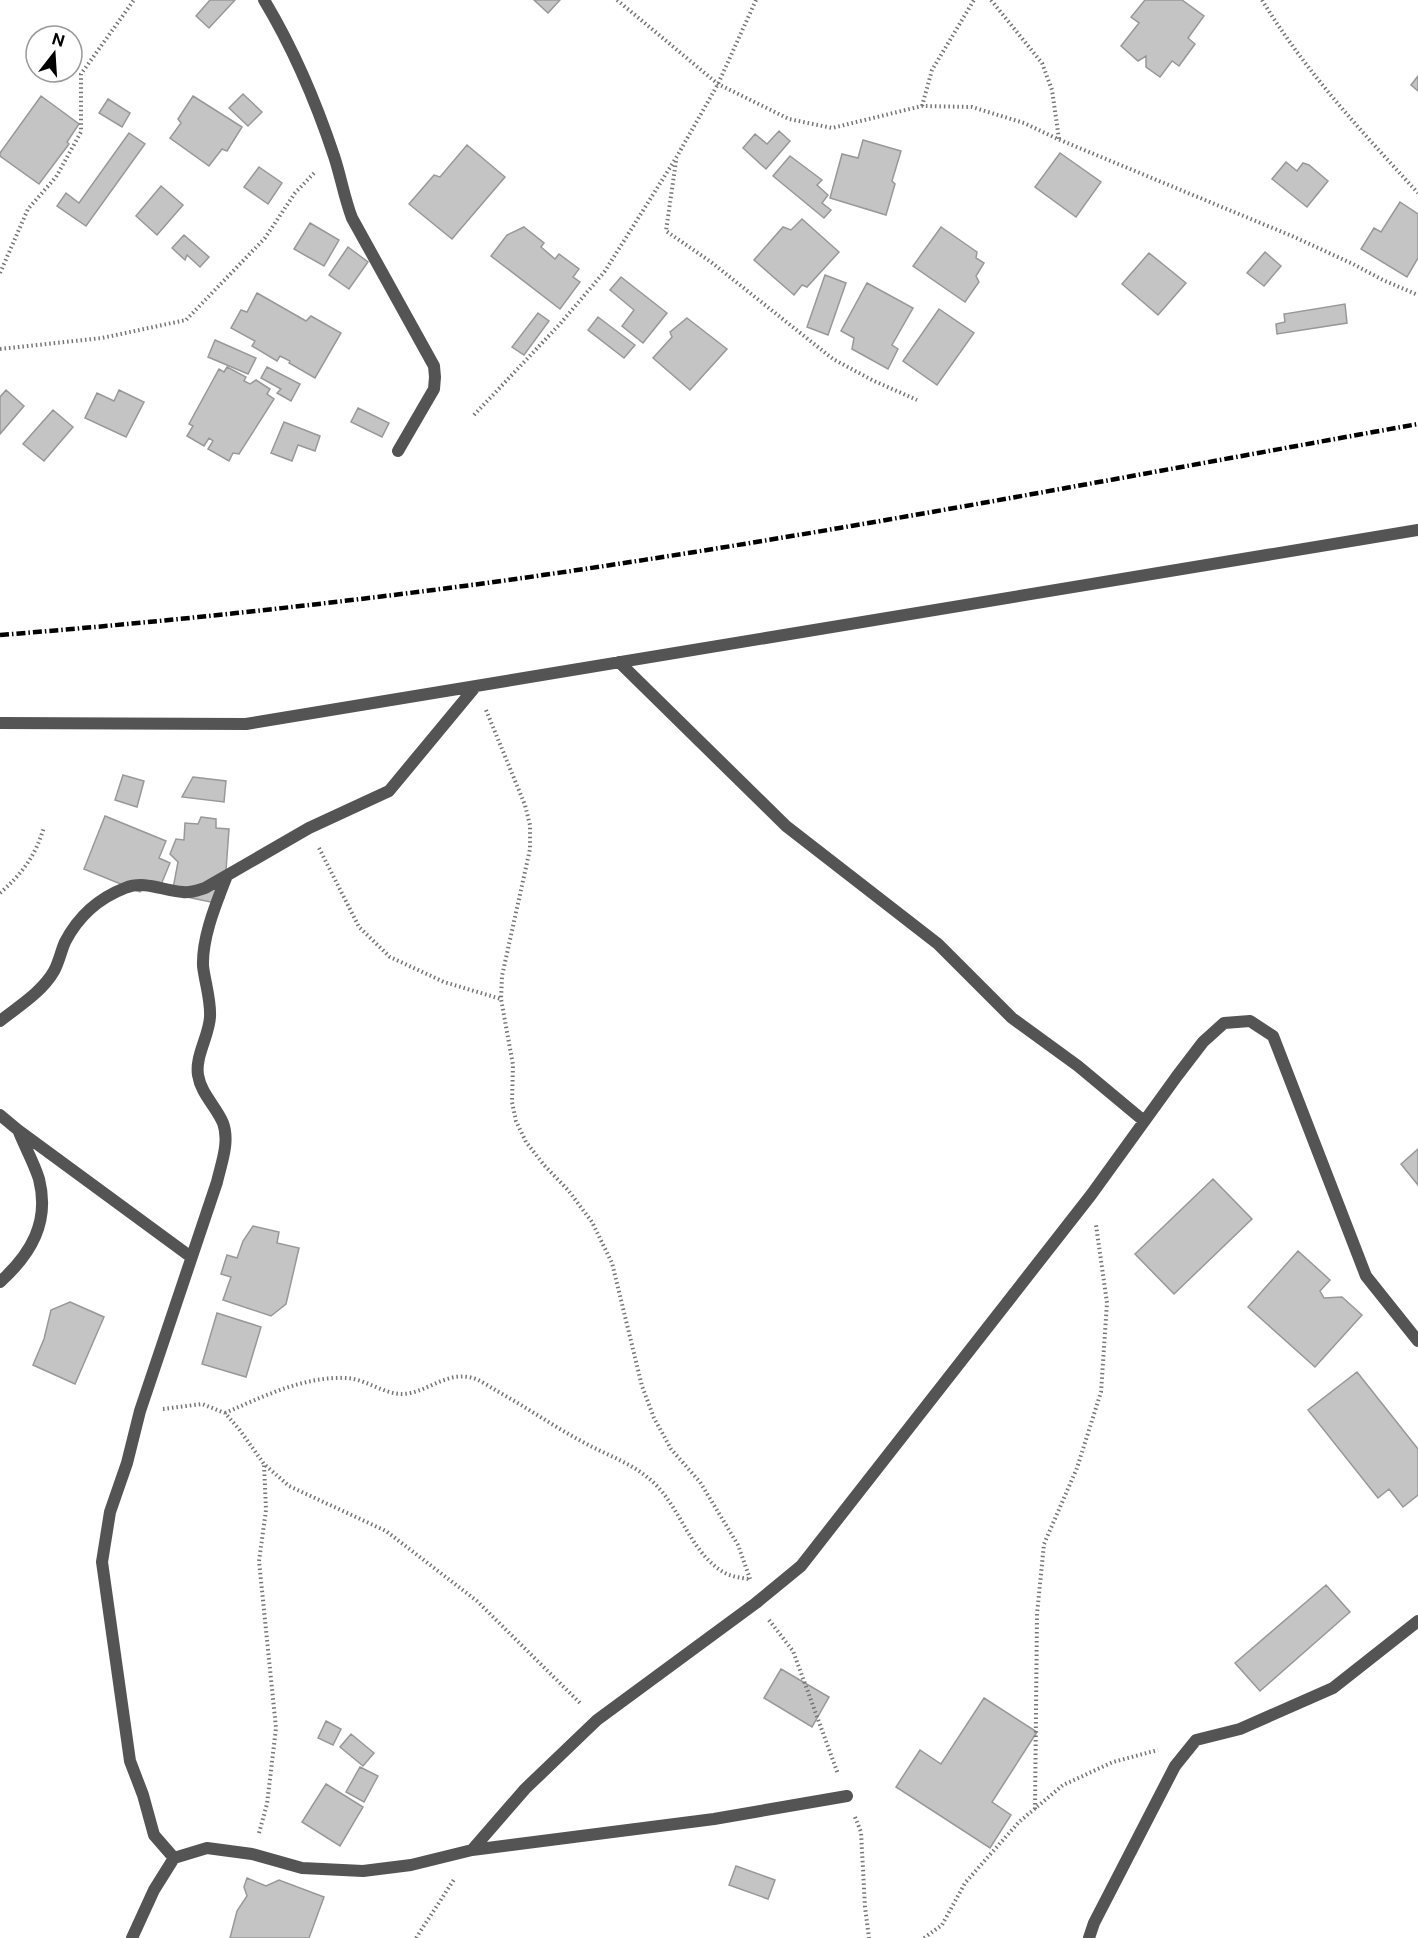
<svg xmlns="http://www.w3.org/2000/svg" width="1418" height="1938" viewBox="0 0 1418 1938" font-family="'Public Sans',sans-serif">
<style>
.building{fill:#c4c4c4;stroke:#989898;stroke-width:1.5}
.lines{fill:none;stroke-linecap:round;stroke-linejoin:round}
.path{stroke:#767676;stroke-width:4;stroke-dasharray:1.5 3;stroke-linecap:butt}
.street{stroke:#545454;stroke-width:12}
.rail{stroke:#000;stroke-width:4.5;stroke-dasharray:9 3 1.5 3;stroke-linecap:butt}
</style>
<rect width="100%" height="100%" fill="#fff"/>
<path class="building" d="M210 0H235L209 28 196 16Z
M534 0H560L548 13Z
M1145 0H1182L1204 16 1188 38 1195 44 1179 66 1172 61 1160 77 1146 67V56L1138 61 1121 46 1139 23 1131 17Z
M1418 76V91L1411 85Z
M243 94 262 112 248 126 229 108Z
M41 96 79 124 67 142 69 144 39 184 0 156V153Z
M193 96 242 127 227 151 222 149 209 166 170 138 181 123 178 119Z
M108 99 130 113 122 127 99 113Z
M779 131 790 141 766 169 743 148 755 134 767 144Z
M129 133 145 144 86 226 57 206 66 193 79 203Z
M863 140 901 151 892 181 895 184 886 215 830 198 842 154 858 158Z
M467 145 505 177 452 239 409 204 434 175 440 177Z
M1060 153 1101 182 1076 217 1035 187Z
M790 156 822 180 817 185 828 195 822 203 831 210 824 218 773 176Z
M1286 162 1297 171 1303 163 1309 165 1328 181 1307 207 1272 179Z
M259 167 282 183 268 204 244 187Z
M161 186 183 205 157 235 136 216Z
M1400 202 1418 214V258L1407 277 1361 249 1374 228 1381 232Z
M802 219 839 252 807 287 802 285 794 295 754 260 783 227 791 230Z
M310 223 339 240 324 266 294 249Z
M524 227 544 243 541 247 555 259 559 254 579 269 573 277 580 282 560 309 491 256 507 235Z
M941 227 977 252 976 258 984 263 976 276 979 282 965 302 913 266Z
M184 235 209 257 200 267 187 255 185 260 172 248Z
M348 247 368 262 349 289 329 275Z
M1265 252 1281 266 1264 286 1247 273Z
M1149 253 1186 283 1158 315 1122 284Z
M825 275 846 283 828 335 807 327Z
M621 277 667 313 643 343 622 326 634 310 610 290Z
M867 283 913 308 892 345 898 349 888 369 852 349 854 338 841 331Z
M257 293 306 321 311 316 341 333 315 378 289 363 290 361 280 356 277 361 252 346 255 341 231 328 241 310 247 312Z
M1345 304 1347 323 1277 334 1276 324 1285 322 1284 314Z
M939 309 974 333 937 385 903 361Z
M538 313 549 321 524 355 512 347Z
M598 317 635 345 624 358 588 330Z
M687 318 727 349 690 390 653 358 672 337 670 332Z
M215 340 256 358 248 374 208 357Z
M227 367 246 377 244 381 250 384 256 380 270 389 267 394 274 399 239 454 233 453 229 461 208 449 213 441 209 438 204 446 187 436 193 426 189 424 219 369 224 372Z
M267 367 300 384 291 401 277 393 281 389 261 378Z
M6 390 24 406 0 434V397Z
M119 390 144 402 126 437 85 418 97 393 114 401Z
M358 408 389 423 382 437 351 422Z
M53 410 73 427 44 461 23 444Z
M284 422 320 436 315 451 298 445 292 461 271 453Z
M123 775 144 781 137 807 115 800Z
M193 777 226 781 224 802 182 797Z
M105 816 166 841 159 858 170 863 158 892 146 887 140 892 84 869Z
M201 817 216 819V828L229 829 224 898 220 904 172 894 178 862 170 854 176 839 184 840 185 823 198 824Z
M1418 1149V1185L1401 1164Z
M1213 1179 1252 1219 1174 1294 1135 1254Z
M253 1226 279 1232 277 1243 299 1248 286 1304 271 1316 223 1300 231 1277 221 1274 227 1255 237 1258 243 1241Z
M1298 1251 1330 1280 1320 1291 1324 1298 1342 1297 1362 1315 1315 1367 1248 1307Z
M70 1302 104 1317 75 1384 33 1365 44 1339 51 1310Z
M217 1313 261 1327 246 1377 202 1364Z
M1357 1372 1418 1449V1495L1403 1507 1389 1489 1378 1498 1308 1410Z
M1326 1585 1350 1612 1260 1691 1235 1663Z
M781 1669 829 1697 812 1727 764 1698Z
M984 1698 1037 1732 992 1802 1011 1815 990 1848 896 1787 920 1750 941 1764Z
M326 1721 341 1729 333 1745 318 1738Z
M351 1734 374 1753 363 1766 340 1747Z
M360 1767 378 1776 364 1802 346 1792Z
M326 1784 363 1807 340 1846 302 1822Z
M736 1866 775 1880 768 1899 729 1885Z
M247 1878 266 1886 279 1880 324 1897 309 1938H230L237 1911 247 1896 244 1887Z"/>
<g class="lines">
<path class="path" d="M617 0 718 84 789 119 832 128 922 106 972 107 1024 123 1060 140 1292 236 1353 264 1383 280 1418 295
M991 0 1042 63 1052 90 1059 139
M1262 0C1305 71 1362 132 1418 193
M922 106 932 70 974 0
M676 161 666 231 711 262 833 359 872 380 917 400
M0 273 28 209 56 177 81 132V74L134 0
M0 349 102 338 186 320 265 238 295 193 316 171
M474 415 560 324 605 271 676 158 718 84 756 0
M486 710 525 805 530 825V849L502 976 501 999 513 1065 512 1102 516 1121 526 1142 544 1165 568 1190 592 1222 612 1263 642 1386 654 1418 671 1449 700 1482 738 1545 750 1579
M319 848 359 927 390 957 444 982 501 999
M0 893C22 874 36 855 44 827
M163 1409 202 1404 225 1413 239 1429 264 1464 289 1486 386 1531 477 1601 581 1704
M225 1413C262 1397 304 1376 346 1378 366 1379 383 1394 403 1394 425 1393 445 1373 468 1377 478 1378 488 1386 497 1391 526 1407 553 1426 583 1442 608 1456 636 1464 657 1486 682 1512 693 1557 727 1574 734 1577 742 1578 749 1579
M769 1620 793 1651 838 1774
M1035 1809 1037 1614 1044 1544 1077 1468 1101 1392 1107 1303 1096 1225
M855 1817 861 1832 865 1907 869 1938
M259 1833 267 1804 276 1728 259 1561 266 1510 264 1464
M416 1938 455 1878
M924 1938 942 1925 965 1883 987 1858 1019 1822 1063 1785 1113 1762 1158 1750"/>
<path class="street" d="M264 0C293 48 316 102 334 156 341 177 344 197 352 218L434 366 435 377 434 389 398 451
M619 662 786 826 938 944 1012 1018 1078 1066 1144 1121
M0 723 246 724 1418 530
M0 1021C19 1006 42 992 54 971 59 962 61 951 65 942 78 917 99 898 125 888 146 880 163 891 183 892 191 893 198 890 205 888L309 828 389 791 476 686
M0 1115 18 1130 191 1257
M0 1282C31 1254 50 1222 39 1179 34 1163 25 1147 19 1132
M472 1850 525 1789 597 1720 756 1603 801 1566 1091 1195 1177 1076 1203 1042 1224 1023 1250 1021 1273 1036 1366 1276 1418 1341
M174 1858 154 1835 143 1795 130 1761 102 1562 110 1512 127 1463 140 1411 217 1182C221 1164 230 1142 223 1123 216 1106 201 1094 198 1075 195 1056 209 1036 210 1017 211 1000 205 983 203 966 202 937 216 904 226 878
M132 1938 154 1890 174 1858 207 1848 252 1854 302 1868 363 1871 411 1865 472 1850 714 1819 847 1796
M1089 1938 1094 1923 1175 1766 1196 1740 1240 1729 1333 1688 1418 1621"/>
<path class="rail" d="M0 635C165 622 330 604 494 582 804 539 1111 479 1418 424"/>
</g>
<g transform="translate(54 54) rotate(17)"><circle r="28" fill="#ffffff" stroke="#999999" stroke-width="1.5"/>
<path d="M0-4.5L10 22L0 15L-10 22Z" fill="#000000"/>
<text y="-9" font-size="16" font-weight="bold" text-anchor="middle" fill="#000000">N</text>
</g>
</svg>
